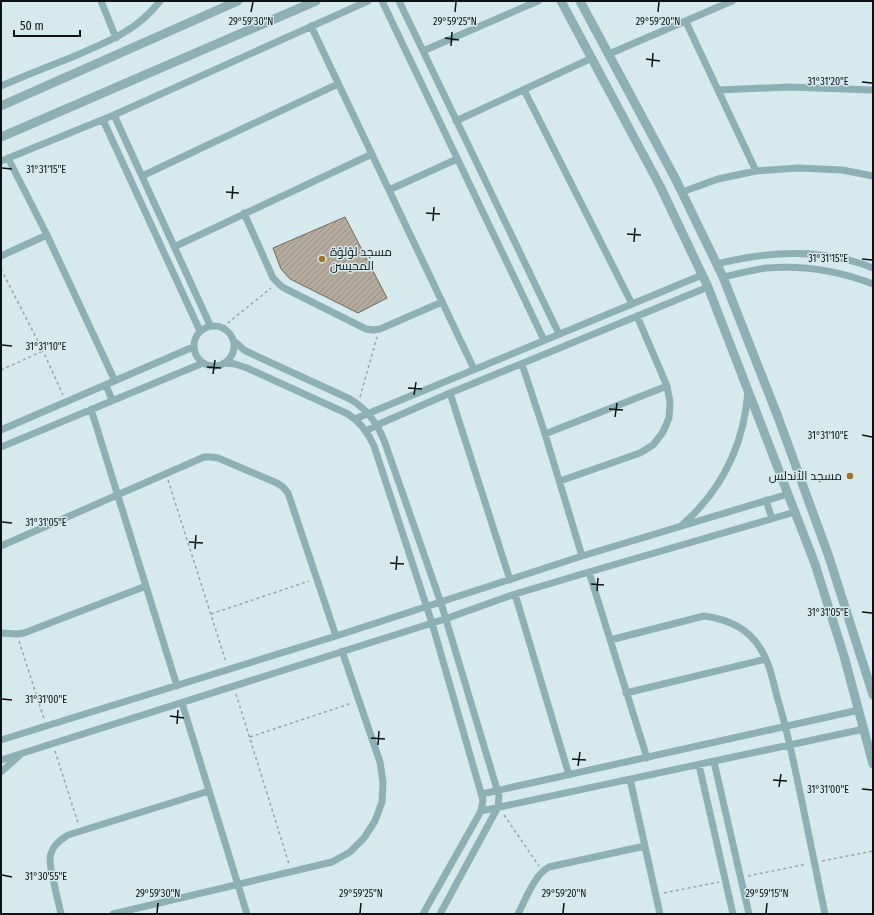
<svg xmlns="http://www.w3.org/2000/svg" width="874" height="915" viewBox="0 0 874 915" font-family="'Fira Sans Condensed',Cairo,sans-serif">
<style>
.building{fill:url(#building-hatch);stroke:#71685c}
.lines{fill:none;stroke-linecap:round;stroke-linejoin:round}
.path{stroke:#95a5a7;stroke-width:1.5;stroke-dasharray:3 3;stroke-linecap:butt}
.minor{stroke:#8db0b5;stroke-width:7}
.tertiary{stroke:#8db0b5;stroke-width:9}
.ticks{fill:none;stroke:#0c1314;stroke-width:1.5}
.poi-dot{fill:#a37327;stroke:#d6eaed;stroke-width:1.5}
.labels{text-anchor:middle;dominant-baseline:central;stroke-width:3;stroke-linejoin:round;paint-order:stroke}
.poi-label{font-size:12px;fill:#0c1314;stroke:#d6eaed;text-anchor:start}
.ticks-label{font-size:10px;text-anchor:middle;fill:#0c1314;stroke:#d6eaed;stroke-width:3;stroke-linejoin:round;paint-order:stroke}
</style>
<defs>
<pattern id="building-hatch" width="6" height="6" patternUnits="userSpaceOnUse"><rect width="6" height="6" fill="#b4aa9d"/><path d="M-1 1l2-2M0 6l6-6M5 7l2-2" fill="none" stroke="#9a9186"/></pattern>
</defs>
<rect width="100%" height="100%" fill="#d6eaed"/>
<path class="building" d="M345 217 387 298 358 313 290 279 281 269 273 248Z"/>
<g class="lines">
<path class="path" d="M1 269 43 351 63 395
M223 327 271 288
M1 370 43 351
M360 397 377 337
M168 480 226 662
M211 614 309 581
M19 641 44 719
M236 694 289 864
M250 737 352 703
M55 751 78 823
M504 815 539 866
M822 861 873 851
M748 876 807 864
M664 893 719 882"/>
<path class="minor" d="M101 1 116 38
M382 1 544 340
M399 1 559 334
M686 22 756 171
M311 26 474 369
M423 51 538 1
M609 54 732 1
M1 86C24 76 47 67 70 58 105 43 136 32 160 1
M524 90 632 304
M718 90 789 87 873 90
M114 115 210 325
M103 120 200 331
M456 121 592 58
M8 158 47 235 115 381
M1 161 114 115 368 1
M142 176 338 84
M389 190 457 159
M682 192 718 179 756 171 799 168 842 170 873 176
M244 213 273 278 281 286 286 289 366 329 373 330 380 329 442 302
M174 247 372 154
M1 256 47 235
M717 264C768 251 823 248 873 268
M723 277C737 274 752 270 766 268 802 265 840 271 873 284
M194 346a20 20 0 1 1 40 0a20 20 0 1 1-40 0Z
M233 340 244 350 250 353 350 399C367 409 378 424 385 443L441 603 499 796 498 807 440 914
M224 363 235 364 247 368 348 414C360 422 368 432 374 446L432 623 483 800 481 811 423 914
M522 364 545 434 582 556
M106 385 112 400
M450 393 510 580
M91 409 177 686
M355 419 702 275
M1 430 193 347
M366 431 377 425 450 393 708 287
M545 434 667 386
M1 447 203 363
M560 481 640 453 653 445 663 432 669 418 670 402 667 386 637 316
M766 500 772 519
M682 525C722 490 744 444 748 391
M1 546 204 457H211L218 458 277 483 283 487 288 493 336 636
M589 572 647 758
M515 594 569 775
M1 633 17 634 24 633 146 586
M610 640 704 616C727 619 748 628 760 648 770 663 773 682 778 700 788 732 794 765 801 797 809 836 817 875 825 914
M626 693 766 659
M182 703 247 914
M1 740 336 636 582 556 788 494
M1 760 445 619 515 594 589 572 795 512
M714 762 749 914
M699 765 733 914
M1 772 19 756
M630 779 660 914
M482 794 859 710
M481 811 864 729
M61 914C59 904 56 894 54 883 48 860 46 848 68 835L209 791
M113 914 332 862 350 852 364 838 375 821 382 802 383 782 380 762 342 651
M518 914C526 899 534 875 549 867L645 846"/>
<path class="tertiary" d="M561 1 660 186 708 287 815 564 844 656 873 764
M580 1 675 178 723 277 778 417 829 557 873 695
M1 106 238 1
M1 137 316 1"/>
</g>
<path class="ticks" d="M251 12 253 2M455 12 456 2M658 12 659 2M445 38 459 40M451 46 452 32M646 59 660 61M652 67 653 53M862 82 872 83M2 168 12 169M226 192 239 193M232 199 233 186M426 213 440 214M433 221 434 207M627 234 641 235M634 242 635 228M862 259 872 260M2 345 12 346M207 367 221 368M213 374 215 360M408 388 422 389M414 395 416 382M609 409 623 410M615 417 617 403M862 435 872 437M2 522 12 523M189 542 203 543M195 549 196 535M390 563 404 564M396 570 397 556M591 584 604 585M597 591 598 578M862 612 872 613M2 699 12 700M170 716 184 718M177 724 178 710M371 738 385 739M378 745 379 731M572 759 586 760M578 766 580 752M773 780 787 781M779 787 781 774M862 789 872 790M2 875 12 877M157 913 158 903M360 913 361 903M563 913 564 903M766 913 767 903"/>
<g class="poi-dot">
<circle cx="322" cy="259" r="4"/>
<circle cx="850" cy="476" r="4"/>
</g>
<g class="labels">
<g class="poi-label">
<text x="330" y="252">مسجد لؤلؤة<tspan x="330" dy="14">المحيسن</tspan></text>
<text x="842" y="476" text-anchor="end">مسجد الأندلس</text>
</g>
</g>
<g class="ticks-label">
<text x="251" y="25">29°59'30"N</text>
<text x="455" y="25">29°59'25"N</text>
<text x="658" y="25">29°59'20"N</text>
<text x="828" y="85">31°31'20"E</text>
<text x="46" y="173">31°31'15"E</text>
<text x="828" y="262">31°31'15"E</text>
<text x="46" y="350">31°31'10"E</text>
<text x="828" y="439">31°31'10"E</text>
<text x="46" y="526">31°31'05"E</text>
<text x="828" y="616">31°31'05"E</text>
<text x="46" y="703">31°31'00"E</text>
<text x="828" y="793">31°31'00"E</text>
<text x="46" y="880">31°30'55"E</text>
<text x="158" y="897">29°59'30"N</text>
<text x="361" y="897">29°59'25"N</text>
<text x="564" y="897">29°59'20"N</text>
<text x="767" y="897">29°59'15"N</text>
</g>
<rect width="874" height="915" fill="none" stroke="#0c1314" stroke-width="4"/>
<path d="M14 30v6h66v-6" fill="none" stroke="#0c1314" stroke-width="2"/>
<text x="20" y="30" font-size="12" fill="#0c1314" stroke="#d6eaed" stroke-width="3" paint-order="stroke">50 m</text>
</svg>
